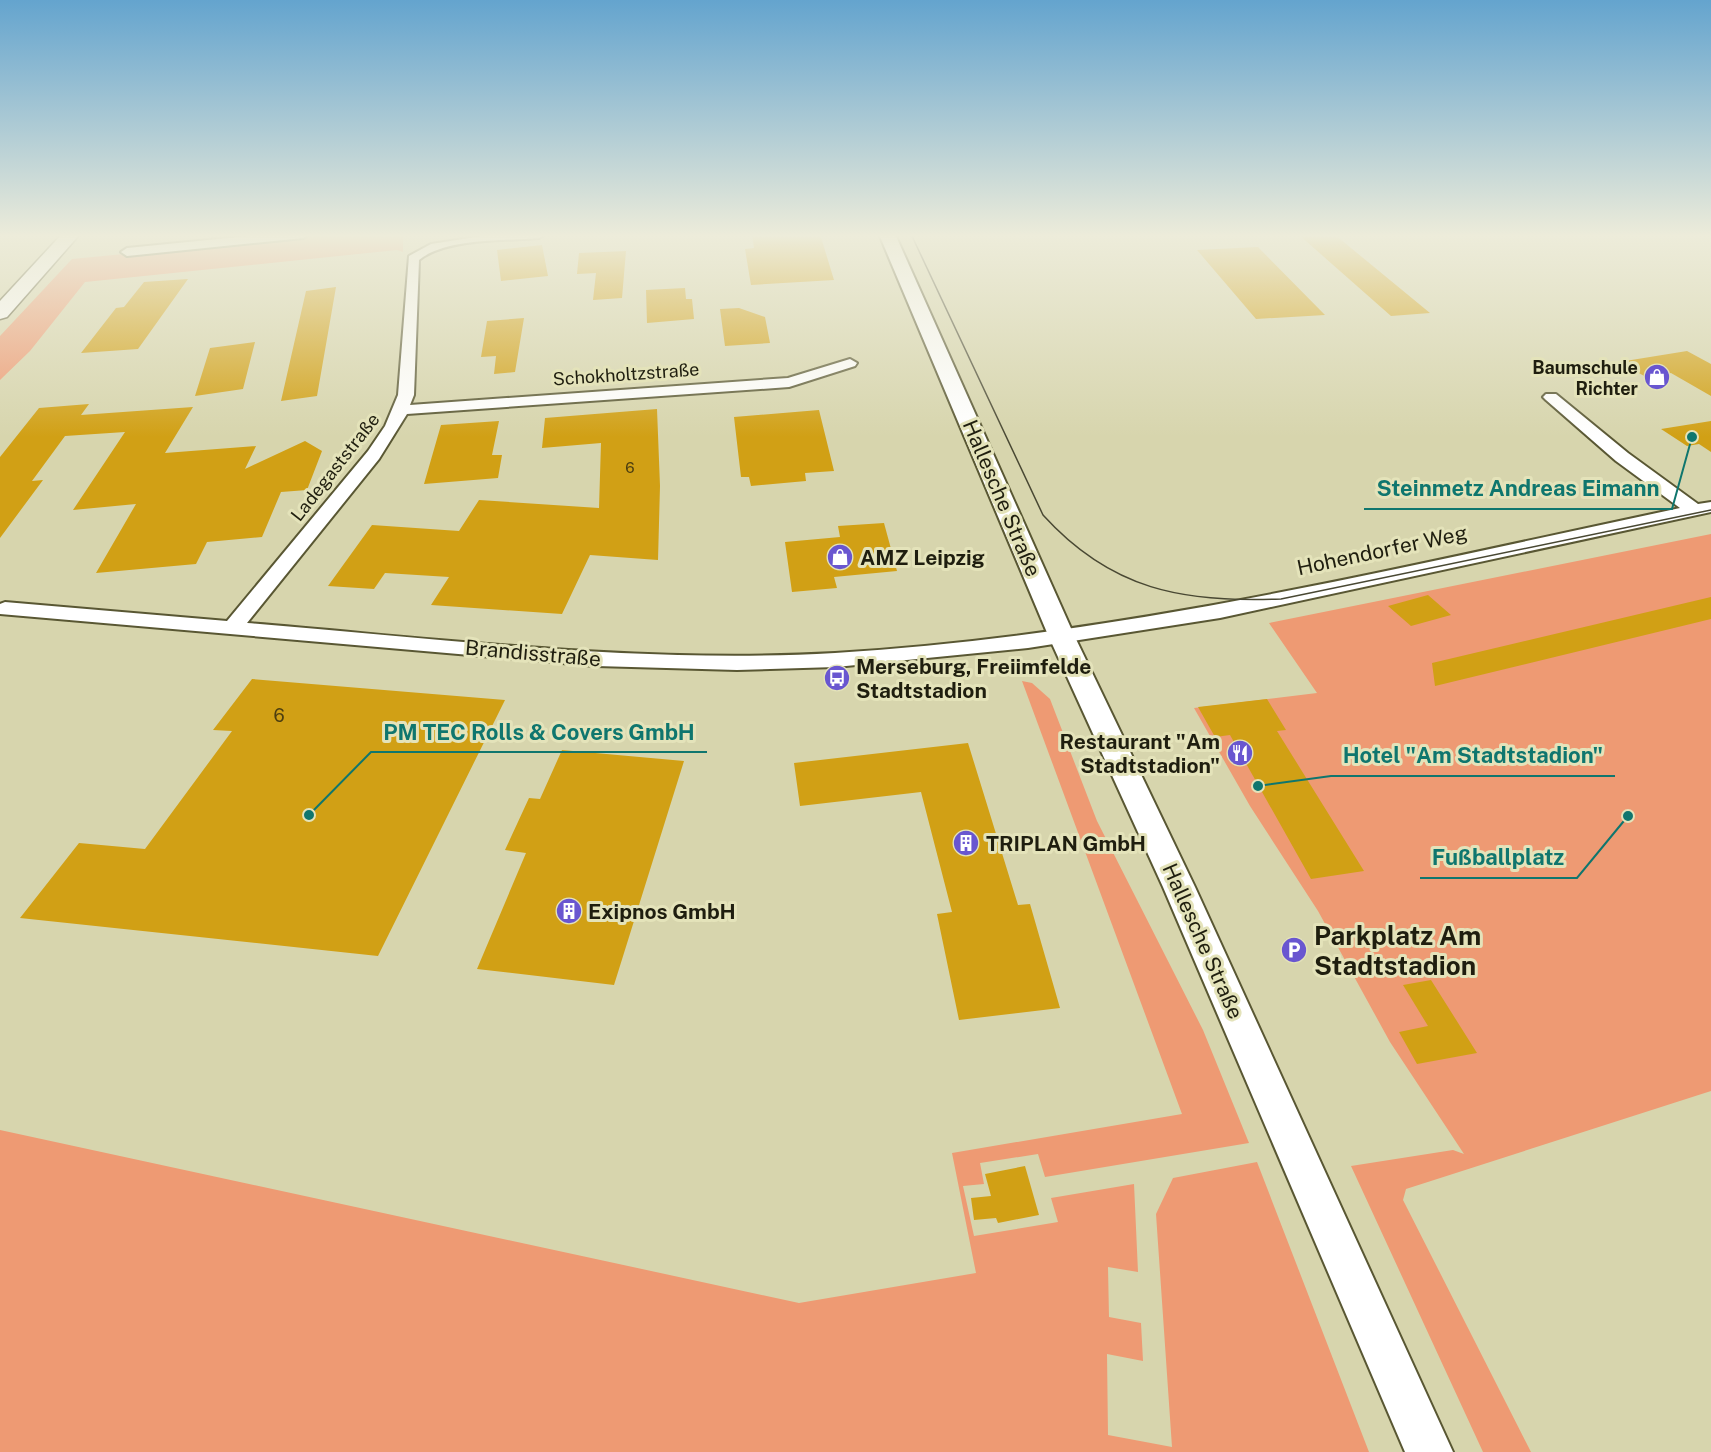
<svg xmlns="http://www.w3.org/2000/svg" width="1711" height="1452" viewBox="0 0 1711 1452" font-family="'Public Sans',sans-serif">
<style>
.green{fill:#ee9a73}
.building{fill:#d1a015}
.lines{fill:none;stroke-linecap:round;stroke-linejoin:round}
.minor-casing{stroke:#595733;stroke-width:4}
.tertiary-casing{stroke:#595733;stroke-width:4}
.primary-casing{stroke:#595733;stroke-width:3}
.minor{fill:#fff;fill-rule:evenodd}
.tertiary{fill:#fff;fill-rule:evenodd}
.primary{fill:#fff;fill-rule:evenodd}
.tram{stroke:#494833;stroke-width:1.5}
.labels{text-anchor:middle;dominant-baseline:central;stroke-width:6;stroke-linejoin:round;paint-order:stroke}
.far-number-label{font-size:15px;fill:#4c3e10}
.far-poi-label{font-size:18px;font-weight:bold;fill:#1f1e0f;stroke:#e4e3ba;text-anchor:end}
.far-street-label{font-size:18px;fill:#1f1e0f;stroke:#e4e3ba}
.number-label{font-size:18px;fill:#4c3e10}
.street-label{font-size:21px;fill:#1f1e0f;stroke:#e4e3ba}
.poi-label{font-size:21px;font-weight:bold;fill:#1f1e0f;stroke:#e4e3ba;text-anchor:start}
.near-poi-label{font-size:26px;font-weight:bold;fill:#1f1e0f;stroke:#e4e3ba;text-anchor:start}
.leader{fill:none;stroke:#0f766e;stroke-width:2}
.callout-dot{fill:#0f766e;stroke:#e4e3ba;stroke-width:2}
.callout-label{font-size:22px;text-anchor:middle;font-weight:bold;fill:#0f766e;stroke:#e4e3ba;stroke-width:6;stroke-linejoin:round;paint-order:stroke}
</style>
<rect width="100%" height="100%" fill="#d7d5ad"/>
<path class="green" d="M330 234H403V252L397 250 85 282 30 351 0 380V336L72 259Z
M1711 534V1091L1406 1189 1403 1200 1531 1452H1483L1351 1166 1453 1150 1464 1154 1390 1042 1318 911 1250 806 1194 708 1317 693 1269 623Z
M1022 681 1032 683 1050 699 1097 821 1203 1030 1249 1143 1045 1177 1038 1154 980 1163 984 1184 963 1186 974 1236 1058 1222 1051 1198 1134 1184 1138 1272 1108 1267 1109 1317 1141 1323 1143 1361 1107 1354 1108 1435 1172 1447 1156 1214 1173 1178 1257 1162 1369 1452H0V1130L799 1303 976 1273 952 1153 1182 1114Z"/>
<path class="building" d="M752 234H820L834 280 751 285 745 249 754 248Z
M1298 234H1334L1430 313 1391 316Z
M542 245 548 276 501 281 497 250Z
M1258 247 1325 315 1256 319 1197 250Z
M626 251 622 298 593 300 596 273 577 274 579 253Z
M188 279 138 349 81 353 116 308 124 307 144 282Z
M336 287 317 396 281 401 306 291Z
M685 288 686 299H692L694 319 647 323 646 290Z
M739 308 765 317 770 343 725 346 720 309Z
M524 318 515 372 494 374 496 356 481 357 487 321Z
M255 342 243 389 195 396 210 348Z
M1687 351 1711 364V396L1671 373 1646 377 1619 362Z
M89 404 81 415 193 407 165 453 256 446 245 469 305 441 322 451 307 490 281 492 262 537 207 542 196 564 96 573 136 504 73 510 125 432 65 436 32 481 43 480 0 538V457L39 408Z
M657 409 660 486 658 560 590 555 562 614 431 605 449 577 385 573 374 589 328 586 372 525 459 531 479 500 599 508 601 443 542 448 545 418Z
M819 410 834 471 805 473 806 481 751 486 749 477H741L734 417Z
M499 421 492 455H502L498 478 424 484 441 425Z
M1711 421V452L1699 444 1687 446 1661 429Z
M884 523 897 571 834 577 837 588 792 592 785 542 840 537 838 526Z
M1428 595 1451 615 1411 626 1388 606Z
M1711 597V619L1435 686 1432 663Z
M252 679 505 700 378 956 20 918 79 843 145 849 232 731 213 730Z
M1267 699 1286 730 1277 731 1364 871 1311 879 1230 735 1215 737 1198 707Z
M968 743 1018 905 1030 904 1060 1008 959 1020 937 914 952 912 921 792 800 806 794 763Z
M562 750 684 761 614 985 477 969 526 853 505 850 529 798 540 799Z
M1431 980 1477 1053 1417 1064 1399 1032 1428 1026 1403 985Z
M1025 1166 1039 1215 998 1223 996 1218 974 1220 971 1198 991 1196 985 1174Z"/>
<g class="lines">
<g class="minor-casing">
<path id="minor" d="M270 234H309L303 238 127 256 121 252 127 248Z
M495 234H545L539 238C505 241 446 238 419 260L414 395 410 405 788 378 850 359 857 363 855 366 789 387 407 414 379 459 247 623C442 639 639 664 835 653 1121 636 1401 567 1680 508L1616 461 1546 400 1543 397 1546 394H1556L1628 453 1698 504 1711 502V512L1220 618 1028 648 836 667 737 670 596 666 0 614V604L5 602 227 621 368 451 385 426 398 395 409 256 431 244Z"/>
</g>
<g class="tertiary-casing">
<path id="tertiary" d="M879 234H895L1074 635 1195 887 1453 1452H1405L1163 887 1048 635Z"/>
</g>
<g class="primary-casing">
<path id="primary" d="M62 234H80L7 317 0 319V301Z"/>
</g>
<use href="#minor" class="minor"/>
<use href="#tertiary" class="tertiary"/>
<use href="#primary" class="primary"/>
<path class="tram" d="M911 234 1043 515C1111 590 1183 603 1281 599L1711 510"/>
</g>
<linearGradient id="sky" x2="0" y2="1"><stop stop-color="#64a4ce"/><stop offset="0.54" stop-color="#edecda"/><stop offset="1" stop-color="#edecda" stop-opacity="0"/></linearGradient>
<rect width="1711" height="437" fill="url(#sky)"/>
<defs>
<g id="shop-disc" transform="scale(1.35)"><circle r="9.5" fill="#6956d0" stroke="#e4e3ba"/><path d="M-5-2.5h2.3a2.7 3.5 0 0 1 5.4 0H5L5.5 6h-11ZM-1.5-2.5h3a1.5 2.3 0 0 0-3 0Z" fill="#fff"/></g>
<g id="bus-disc" transform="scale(1.35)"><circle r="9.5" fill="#6956d0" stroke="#e4e3ba"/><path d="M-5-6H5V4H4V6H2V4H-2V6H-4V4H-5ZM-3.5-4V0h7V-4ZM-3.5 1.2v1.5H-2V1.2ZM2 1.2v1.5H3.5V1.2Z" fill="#fff"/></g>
<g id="restaurant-disc" transform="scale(1.35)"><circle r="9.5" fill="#6956d0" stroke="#e4e3ba"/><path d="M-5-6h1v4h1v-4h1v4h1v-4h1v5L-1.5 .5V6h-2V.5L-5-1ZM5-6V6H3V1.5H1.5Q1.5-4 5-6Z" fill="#fff"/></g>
<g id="building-disc" transform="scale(1.35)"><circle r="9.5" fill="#6956d0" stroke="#e4e3ba"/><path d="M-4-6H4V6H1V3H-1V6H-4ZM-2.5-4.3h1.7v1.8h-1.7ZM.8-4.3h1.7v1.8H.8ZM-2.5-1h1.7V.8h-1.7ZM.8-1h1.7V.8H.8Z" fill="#fff"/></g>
<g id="parking-disc" transform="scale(1.35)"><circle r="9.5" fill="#6956d0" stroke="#e4e3ba"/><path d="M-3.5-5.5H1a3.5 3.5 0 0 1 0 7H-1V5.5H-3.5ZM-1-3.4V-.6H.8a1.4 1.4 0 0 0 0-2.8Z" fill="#fff"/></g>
</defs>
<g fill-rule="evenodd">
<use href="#shop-disc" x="1657" y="377"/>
<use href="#shop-disc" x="840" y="557"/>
<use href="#bus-disc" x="837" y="678"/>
<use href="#restaurant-disc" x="1240" y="753"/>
<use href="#building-disc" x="966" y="843"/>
<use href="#building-disc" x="569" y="911"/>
<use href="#parking-disc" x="1294" y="950"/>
</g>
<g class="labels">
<g class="far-number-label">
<text x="630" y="467">6</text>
</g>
<g class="far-poi-label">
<text x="1638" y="367">Baumschule<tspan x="1638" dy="21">Richter</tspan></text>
</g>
<g class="far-street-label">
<text transform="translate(626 374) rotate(-4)">Schokholtzstraße</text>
<text transform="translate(335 467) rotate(-52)">Ladegaststraße</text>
</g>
<g class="number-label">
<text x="279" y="715">6</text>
</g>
<g class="street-label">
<text transform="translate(1002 498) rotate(67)">Hallesche Straße</text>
<text transform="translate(1382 550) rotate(-12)">Hohendorfer Weg</text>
<text transform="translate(533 653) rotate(5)">Brandisstraße</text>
<text transform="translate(1203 941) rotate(66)">Hallesche Straße</text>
</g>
<g class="poi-label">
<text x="860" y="557">AMZ Leipzig</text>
<text x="856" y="666">Merseburg, Freiimfelde<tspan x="856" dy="24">Stadtstadion</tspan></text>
<text x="1220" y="741" text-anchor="end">Restaurant "Am<tspan x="1220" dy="24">Stadtstadion"</tspan></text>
<text x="986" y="843">TRIPLAN GmbH</text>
<text x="588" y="911">Exipnos GmbH</text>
</g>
<g class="near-poi-label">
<text x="1314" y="935">Parkplatz Am<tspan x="1314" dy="30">Stadtstadion</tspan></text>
</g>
</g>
<path class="leader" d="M1692 437L1672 509H1364M309 815L371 752H707M1258 786L1331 776H1615M1628 816L1577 878H1420"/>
<g class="callout-dot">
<circle cx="1692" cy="437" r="6"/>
<circle cx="309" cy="815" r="6"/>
<circle cx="1258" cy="786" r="6"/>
<circle cx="1628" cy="816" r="6"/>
</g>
<g class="callout-label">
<text x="1518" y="496">Steinmetz Andreas Eimann</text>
<text x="539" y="740">PM TEC Rolls &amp; Covers GmbH</text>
<text x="1473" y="763">Hotel "Am Stadtstadion"</text>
<text x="1498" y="865">Fußballplatz</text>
</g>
</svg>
